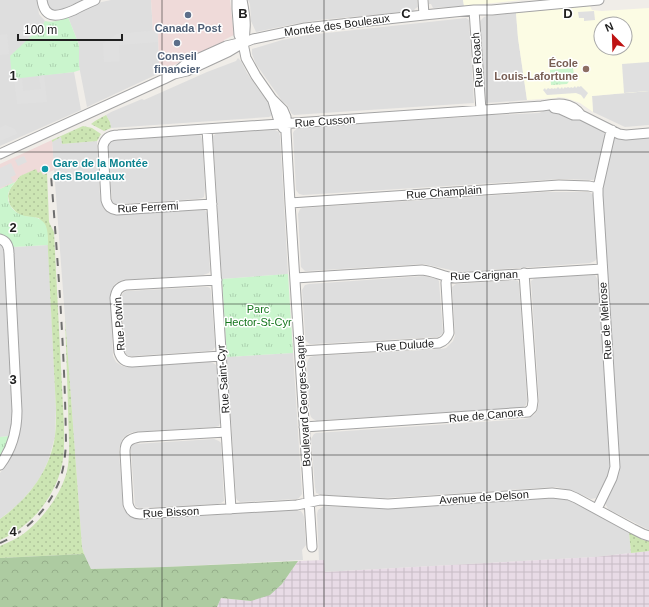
<svg xmlns="http://www.w3.org/2000/svg" width="649" height="607" viewBox="0 0 649 607" font-family="Arial,sans-serif">
<style>
.residential{fill:#dedede}
.commercial{fill:#efdad9}
.industrial{fill:url(#industrial-grid)}
.education{fill:#fcfce4;fill-rule:evenodd}
.grass{fill:url(#grass-dots)}
.forest{fill:url(#forest-crowns)}
.park{fill:url(#park-tufts)}
.parking{fill:#e0e0e0}
.lines{fill:none;stroke-linecap:round;stroke-linejoin:round}
.minor-casing{stroke:#a4a4a4;stroke-width:11}
.minor{stroke:#fff;stroke-width:9}
.rail{stroke:#6e6e6e;stroke-width:2;stroke-dasharray:8 8;stroke-linecap:butt}
.grid{fill:none;stroke:#202020;stroke-width:1;stroke-opacity:0.55}
.service-dot{fill:#5c6f8a;stroke:#fff;stroke-width:1.5}
.education-dot{fill:#8d6e63;stroke:#fff;stroke-width:1.5}
.culture-dot{fill:#0f9aa8;stroke:#fff;stroke-width:1.5}
.labels{text-anchor:middle;dominant-baseline:central;stroke-width:3;stroke-linejoin:round;paint-order:stroke}
.street-label{font-size:11px;fill:#202020;stroke:#fff}
.service-label{font-size:11px;font-weight:bold;fill:#4e5e75;stroke:#fff}
.education-label{font-size:11px;font-weight:bold;fill:#785e54;stroke:#fff;text-anchor:end}
.culture-label{font-size:11px;font-weight:bold;fill:#0d838f;stroke:#fff;text-anchor:start}
.park-label{font-size:11px;fill:#16771e;stroke:#fff}
.grid-label{font-size:13px;text-anchor:middle;font-weight:bold;fill:#202020;stroke:#fff;stroke-width:3;stroke-linejoin:round;paint-order:stroke}
</style>
<defs>
<pattern id="industrial-grid" width="8" height="8" patternUnits="userSpaceOnUse"><rect width="8" height="8" fill="#e8dbe6"/><path d="M0 4h8M4 0v8" fill="none" stroke="#c7bcc5"/></pattern>
<pattern id="grass-dots" width="8" height="8" patternUnits="userSpaceOnUse"><rect width="8" height="8" fill="#cce5b3"/><path d="M2 2h.1M6 6h.1" fill="none" stroke="#afc49a" stroke-width="1.8" stroke-linecap="round"/></pattern>
<pattern id="forest-crowns" width="20" height="18" patternUnits="userSpaceOnUse"><rect width="20" height="18" fill="#adcba1"/><path d="M2 6a3 3 0 1 1 6 0M12 15a3 3 0 1 1 6 0" fill="none" stroke="#95ae8a"/></pattern>
<pattern id="park-tufts" width="24" height="20" patternUnits="userSpaceOnUse"><rect width="24" height="20" fill="#caf5cd"/><path d="M3 7l-1-3M5 7V3M7 7l1-3M15 17l-1-3M17 17v-4M19 17l1-3" fill="none" stroke="#add2b0"/></pattern>
</defs>
<rect width="100%" height="100%" fill="#f0ede8"/>
<path class="residential" d="M0 0H37L39 14 45 21 12 78 74 72 81 110 0 146Z
M46 0H83L63 9 55 11 51 10 48 7Z
M111 0H151L153 31 158 30 159 62 163 70 162 71V72L87 107 79 66V45L68 17 97 3Z
M248 0H417L418 7 416 8 413 11 319 20 294 24 256 32 251 21 250 4Z
M429 0H463L464 6 433 8 431 4H429Z
M516 13 518 38 527 100 486 103 480 21 484 17 487 16Z
M466 18 469 20 474 103 294 115 292 114 287 105 282 101 256 64 252 54V49L282 40 308 35Z
M238 58 241 61 247 73 272 109 273 114 271 116 269 117 111 128 110 122 106 115 111 112 142 99 144 100 207 72 236 61Z
M649 91V125L625 127 593 112 592 96Z
M546 110H551L583 120 603 131 605 135 596 175V178L593 180 560 179 303 195 299 194 296 190 293 133 294 131 298 128 371 123 378 121 384 122 468 117 475 114H489L495 115 539 113Z
M273 130H275L279 132 280 136 288 274 222 279 213 136 217 133Z
M197 134 201 136 202 139 205 189 204 197 202 198 197 199 119 204H115L113 202 112 200 108 146 109 143 111 141Z
M61 137 62 144 97 141 100 196 102 205 105 210 111 214 116 215 202 210H205L207 213 210 271 209 273 203 275 122 280 116 283 112 288 110 295 113 356 116 362 122 366 131 367 210 362 213 363 216 365 217 369 220 423 219 426 215 427 133 432 128 434 123 438 120 445 119 451 123 508 129 515 134 518 141 519H150L297 510 301 511 303 514 304 517 306 545 302 550 303 560 165 567 91 569 84 554 82 547 52 142Z
M649 137V530L608 509 605 503 619 473 620 468 602 209V193L614 139 617 138Z
M544 192H589L591 193 593 195 597 258 595 261 590 263 459 272 424 264 307 271H305L301 267 298 214 300 209 302 208Z
M0 244 3 246 5 249 13 415 10 436 0 437Z
M48 245 56 409 55 436 52 448 48 461 42 474 35 485 19 504 0 519V473L9 460 16 447 19 435 22 416 13 247Z
M592 275H595L598 280 611 465 610 471 596 498 591 499 574 491 556 487 385 498 326 495 319 494 316 493 315 487 311 439 314 434 316 433 525 419 529 418 534 415 537 411 539 401 531 281 535 278Z
M424 276 437 279 439 281 443 333 441 335 438 337 314 344H310L307 342 305 339V333L302 290 305 285 309 284Z
M515 280 518 281 519 284 527 400 526 405 523 407 518 408 323 420 317 421 313 419 311 417 310 414 307 363 308 360 310 357 314 356 441 349 446 348 453 341 455 335 452 287 456 284Z
M204 287H208L210 288 211 291 215 345V347L213 350 208 351 133 356H129L126 354 125 351 121 297 123 293 126 291Z
M293 353 302 494 299 498 297 499 240 502 237 500 236 498 227 357Z
M214 439 219 441 221 443 224 501 221 503 217 504 139 508 135 506 131 452V448L132 445 135 444Z
M552 498H559L570 501 580 506 629 532 631 553 595 557 324 572V560H319L317 514 318 510 324 506 392 509Z"/>
<path class="commercial" d="M151 0H230L234 35 224 40V42L163 70 159 62 158 31H153Z
M52 140 54 170 43 175 38 173 36 170 20 176 15 182 0 189V164Z"/>
<path class="industrial" d="M649 551V607H217L221 598 251 601 282 584 298 561 324 560 325 572 595 557Z"/>
<path class="education" d="M463 0H522L464 6Z
M590 6 592 10 602 11 649 8V91L592 96 593 112 580 103 566 98 558 97 556 98 527 100 518 38 516 13ZM601 24H625V48H601Z"/>
<path class="grass" d="M106 115 110 122 111 128 104 131 91 124 95 121Z
M83 126 92 128 101 134 97 141 62 144 61 137 52 142V140Z
M36 169 38 173 41 171 43 175 47 173 49 222 54 232 64 426C64 440 65 455 61 469 53 500 29 528 0 540V519C28 499 50 471 55 436 56 427 56 418 56 409L47 231 39 218 22 216 16 212 10 205 8 196 10 189 20 176Z
M65 317 82 547 84 554 0 558V546C9 542 19 538 27 531 45 516 61 494 67 471 71 453 68 425 68 406 67 377 66 347 65 317Z
M629 532 643 540 649 541V551L631 553Z"/>
<path class="forest" d="M84 554 91 569 165 567 298 561 282 584 270 595 251 601 221 598 217 607H0V558Z"/>
<path class="park" d="M68 17 79 45V66L80 70 74 72 12 79 10 56 42 26 45 21C54 23 60 20 68 17Z
M573 68 574 75 567 84 551 85 550 70Z
M15 182C12 186 8 191 8 196 7 204 14 213 22 215 30 218 39 215 45 224 48 229 48 239 48 245L13 247C11 240 7 236 0 234V189Z
M288 274 293 353 227 357 222 279Z
M10 436 0 458V437Z"/>
<path class="parking" d="M594 11 595 20 584 21V18H579L578 12Z
M158 30V42L119 45 120 61 104 62 103 43 117 34Z
M7 34 9 54 0 55V35Z
M649 62V91L624 93 622 64Z
M44 75 47 102 17 104 14 80 22 79 23 91 41 89 39 76Z
M575 86 576 88 578 86 579 87 581 86 588 93 584 99 581 95 576 93 547 95 543 90 545 88 546 90 548 88 550 89 552 88 553 89 555 88 556 89 558 87 560 89 562 87 563 89 565 87 566 88 568 87 570 88 571 87 573 88Z
M5 125 15 129 17 134 0 141V128Z
M24 156 27 162 18 166 15 160Z
M11 163 16 175 11 177 13 182 0 188V168Z"/>
<g class="lines">
<g class="minor-casing">
<path id="minor" d="M42 0C45 21 60 16 74 10 81 6 88 3 95 0
M237 0V9L239 35 243 43 246 58 256 76 272 99 283 110 286 117V132L290 203 312 547
M242 0C245 15 247 28 243 43
M423 0 424 15
M474 10 481 110
M174 74 187 71 228 52 243 43 253 39 305 28 424 15 474 10H492L599 0
M273 101 278 118 283 128
M554 108 560 109 573 115H581
M207 129 231 509
M0 154 164 79 174 74 186 64 226 46 239 43
M290 203 559 185 589 186 598 188
M212 204 117 210C111 209 108 207 106 200L103 146C105 138 110 135 118 135L542 106C557 103 571 101 581 115L619 134 626 135 649 133
M0 239C7 241 9 247 9 254L17 411C17 431 12 449 0 465
M295 278 422 270C434 271 444 277 455 278L602 269
M217 280 126 285C118 287 116 291 115 298L119 352C121 359 125 362 132 362L221 356
M300 351 439 343C445 341 447 338 449 333L446 283 447 277
M304 427 528 412 532 408 533 401 524 273
M226 432 139 437C129 439 125 442 125 452L128 504C130 511 133 514 140 514L297 505 320 500 388 504 552 493 569 495 576 498 633 529 643 534 649 536
M597 509 612 478 615 467 598 195V188L610 135 612 130"/>
</g>
<use href="#minor" class="minor"/>
<path class="rail" d="M0 543C28 531 50 507 60 479 64 468 65 456 66 445 65 355 58 265 51 175"/>
</g>
<path class="grid" d="M162 0V607M324 0V607M487 0V607M0 152H649M0 304H649M0 455H649"/>
<g class="service-dot">
<circle cx="188" cy="15" r="4"/>
<circle cx="177" cy="43" r="4"/>
</g>
<circle class="education-dot" cx="586" cy="69" r="4"/>
<circle class="culture-dot" cx="45" cy="169" r="4"/>
<g class="labels">
<g class="street-label">
<text transform="translate(337 25) rotate(-8)">Montée des Bouleaux</text>
<text transform="translate(477 60) rotate(-94)">Rue Roach</text>
<text transform="translate(325 121) rotate(-4)">Rue Cusson</text>
<text transform="translate(444 192) rotate(-4)">Rue Champlain</text>
<text transform="translate(148 207) rotate(-3)">Rue Ferremi</text>
<text transform="translate(484 275) rotate(-2)">Rue Carignan</text>
<text transform="translate(605 321) rotate(-94)">Rue de Melrose</text>
<text transform="translate(119 324) rotate(-94)">Rue Potvin</text>
<text transform="translate(405 345) rotate(-4)">Rue Dulude</text>
<text transform="translate(223 379) rotate(-94)">Rue Saint-Cyr</text>
<text transform="translate(303 401) rotate(-93)">Boulevard Georges-Gagné</text>
<text transform="translate(486 415) rotate(-5)">Rue de Canora</text>
<text transform="translate(484 497) rotate(-4)">Avenue de Delson</text>
<text transform="translate(171 512) rotate(-3)">Rue Bisson</text>
</g>
<g class="service-label">
<text x="188" y="28">Canada Post</text>
<text x="177" y="56">Conseil<tspan x="177" dy="13">financier</tspan></text>
</g>
<g class="education-label">
<text x="578" y="63">École<tspan x="578" dy="13">Louis-Lafortune</tspan></text>
</g>
<g class="culture-label">
<text x="53" y="163">Gare de la Montée<tspan x="53" dy="13">des Bouleaux</tspan></text>
</g>
<g class="park-label">
<text x="258" y="309">Parc<tspan x="258" dy="13">Hector-St-Cyr</tspan></text>
</g>
</g>
<g class="grid-label">
<text x="243" y="18">B</text>
<text x="406" y="18">C</text>
<text x="568" y="18">D</text>
<text x="13" y="80">1</text>
<text x="13" y="232">2</text>
<text x="13" y="384">3</text>
<text x="13" y="536">4</text>
</g>
<g transform="translate(613 36) rotate(337)"><circle r="19" fill="#ffffff" stroke="#a6a6a6"/>
<path d="M0-3L7 15L0 10L-7 15Z" fill="#be1313"/>
<text y="-6" font-size="11" font-weight="bold" text-anchor="middle" fill="#202020">N</text>
</g>
<path d="M18 34v6h104v-6" fill="none" stroke="#202020" stroke-width="2"/>
<text x="24" y="34" font-size="12" fill="#202020" stroke="#ffffff" stroke-width="3" paint-order="stroke">100 m</text>
</svg>
